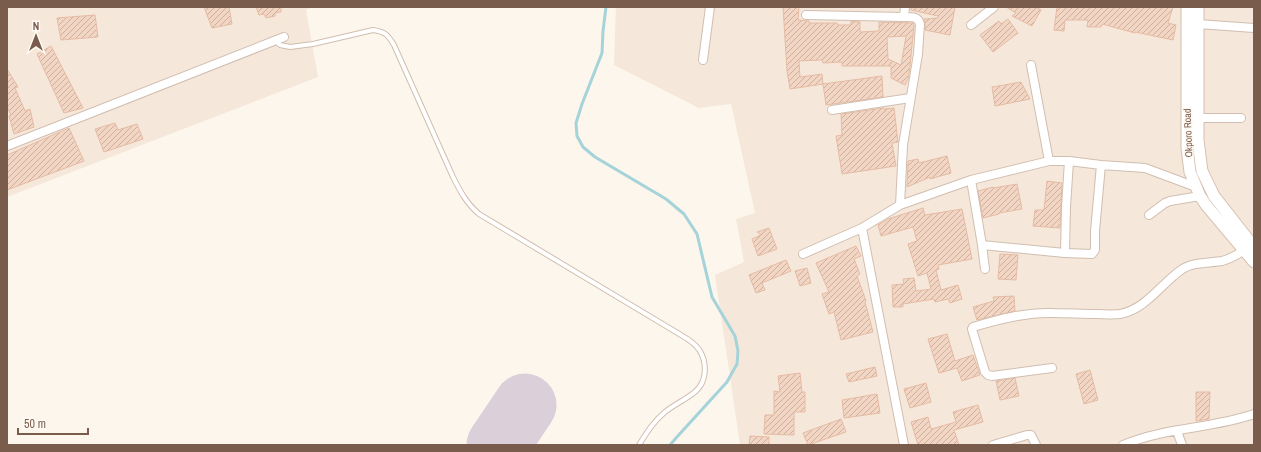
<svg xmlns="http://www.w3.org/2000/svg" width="1261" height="452" viewBox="0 0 1261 452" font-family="'Archivo Narrow',sans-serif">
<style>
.residential{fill:#f5e8da}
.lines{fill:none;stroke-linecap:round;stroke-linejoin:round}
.stream{stroke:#a5d3da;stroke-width:3}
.runway{stroke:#dbcfda;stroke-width:63}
.building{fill:url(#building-hatch);stroke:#e6bba3;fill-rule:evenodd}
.lane-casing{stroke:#d1beb0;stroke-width:6}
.street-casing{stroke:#d1beb0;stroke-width:10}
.secondary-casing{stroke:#d6c0b0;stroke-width:13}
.lane{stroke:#fff;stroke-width:4}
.street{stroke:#fff;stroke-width:8}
.secondary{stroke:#fff;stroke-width:11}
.labels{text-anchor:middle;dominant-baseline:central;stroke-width:3;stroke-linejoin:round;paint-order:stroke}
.street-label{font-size:10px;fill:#7a5c4d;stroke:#fffaf3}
</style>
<defs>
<pattern id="building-hatch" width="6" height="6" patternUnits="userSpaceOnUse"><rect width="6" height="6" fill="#f3d5c3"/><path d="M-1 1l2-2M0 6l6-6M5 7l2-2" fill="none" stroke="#cab0a1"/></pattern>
</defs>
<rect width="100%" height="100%" fill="#fdf6ec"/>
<path class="residential" d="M7 7H313L306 10 318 77 7 197Z
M616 7H1254V445H740L715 275 744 262 736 219 755 213 731 104 699 108 614 65Z"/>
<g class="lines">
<path class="stream" d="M606 7 603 31 602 53 582 104 576 123 577 136 583 147 595 157 666 199 684 214 697 234 712 297 735 336 738 351 737 364 727 382 676 438 670 445"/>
<path class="runway" d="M498 445 525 405"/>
</g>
<path class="building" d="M204 7H229L232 24 212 28Z
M256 7H281V12L275 13V16L266 18 264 14 259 15Z
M783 7H799L798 20 809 21V23H837L838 25H851V21L860 22V32L879 31V22L913 23 914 25 910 66 908 79 905 85 891 78V66H842V62L823 63 822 60 799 61 800 77 822 74 823 84 790 89 787 71ZM906 36 901 65 888 59 887 37Z
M911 7H955L950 35 925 30V24L924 19 938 18V16L911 10Z
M1006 7H1036L1041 10 1032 26 1012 16 1016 13Z
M1057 7H1173L1168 23 1176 25 1173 40 1135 32V33L1102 24 1101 27H1087L1088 20H1065L1064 31 1054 30Z
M95 15 98 37 61 40 57 18Z
M1008 19 1018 33 993 52 980 35 999 21 1001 24Z
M51 46 83 108 64 113 37 54Z
M7 69 18 87 15 88 25 111 30 109 34 127 14 134 9 116 11 115 7 107Z
M882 76 883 97 826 105 823 84Z
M1021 82 1030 99 995 106 992 87Z
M884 108V109L894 108 898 142 892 143 896 166 842 174 836 136 842 135 841 114Z
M115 123 118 130 137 124 143 139 104 152 95 129Z
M69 128 84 161 7 190V155Z
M947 156 951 173 930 179V177L907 187 908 161 918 159 919 163Z
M1047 181 1062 183 1060 228 1033 226 1035 210H1044Z
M1017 184 1022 209 999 213V214L983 218 978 191 993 187V188Z
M923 208 925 215 962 209 972 259 938 265 939 269 936 270 941 290 958 285 962 299 950 303 948 299 935 302 934 299 903 304V307H893L892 285 904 284 903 279 914 278 916 291 931 289 927 273 918 276 908 244 917 241 913 227 881 236 878 225 888 219Z
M769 228 777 249 758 256 752 239 761 235 757 232Z
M856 246 861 256 854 259 860 274 857 276 866 301 865 302 873 332 841 340 834 312 829 314 822 294 829 292 816 263Z
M1000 254 1018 255 1016 280 998 279Z
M786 260 791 271 762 283 765 290 756 293 749 275Z
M807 268 811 283 800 286 795 271Z
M1014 296 1015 311 977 320 973 307 994 301 993 297Z
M947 334 955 361 973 355 980 375 962 381 957 368 939 373 928 339Z
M875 367 877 376 849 382 846 374Z
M1090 370 1098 400 1084 404 1076 374Z
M800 373 802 392H805V412H794V435L764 434 765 415H774V391L780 392 778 376Z
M1015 378 1019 396 1000 400 996 381Z
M926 383 931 402 910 408 904 389Z
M1196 392H1210L1209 419 1196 421Z
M877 394 880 413 844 418 842 400Z
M978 405 983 422 954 430 959 445H918L911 422 928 417 931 429 956 422 953 412Z
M841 419 846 432 808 445 803 433Z
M750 436 769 437V445H749Z"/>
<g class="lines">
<g class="lane-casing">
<path id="lane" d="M276 41 280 45 290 47 313 44 373 30C386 32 388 35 394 45L453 177C460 191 467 204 479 214L681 335C688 339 696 344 700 351 707 363 707 381 696 391 687 399 675 404 665 412 654 421 647 432 639 445"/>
</g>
<g class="street-casing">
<path id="street" d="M806 15 904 17C911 17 918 16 920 24L918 54 903 145 900 205
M904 17 905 7
M1198 24 1254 28
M971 25 994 7
M703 60 710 7
M1031 65 1049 161
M832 110 910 98
M1198 118H1241
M7 146 284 37
M971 180 982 245 985 269
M1149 215 1165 203 1170 201 1200 196
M862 228 904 445
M982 245 1065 253 1092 254 1095 250V231L1101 165
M1065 253 1066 207 1069 161
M803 254 862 228 900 205 971 180 1049 161H1069L1101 165 1145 168 1196 187
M1052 368 992 376 988 375 985 372 972 329 973 327C999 319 1026 312 1053 313 1068 313 1082 314 1096 314 1104 314 1112 315 1120 314 1146 309 1161 284 1181 270 1192 262 1209 263 1222 261 1230 259 1237 255 1244 250
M1177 431 1182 445
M993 445 1027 435H1031L1036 445
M1123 445C1165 427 1211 429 1254 414"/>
</g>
<g class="secondary-casing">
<path id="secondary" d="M1187 7V148L1190 172 1200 196 1206 205 1254 262
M1198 7V140L1201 164 1202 171 1214 196 1254 247"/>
</g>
<use href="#lane" class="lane"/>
<use href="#street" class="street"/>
<use href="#secondary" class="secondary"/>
</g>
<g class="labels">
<g class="street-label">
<text transform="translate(1188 133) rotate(-92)">Okporo Road</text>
</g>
</g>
<rect width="1261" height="452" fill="none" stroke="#7a5c4d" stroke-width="16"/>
<g transform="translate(36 36)" stroke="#fffaf3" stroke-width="3" paint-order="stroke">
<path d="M0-3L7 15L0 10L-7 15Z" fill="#7a5c4d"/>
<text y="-6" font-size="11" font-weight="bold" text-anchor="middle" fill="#7a5c4d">N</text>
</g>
<path d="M18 428v6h70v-6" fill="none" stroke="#7a5c4d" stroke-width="2"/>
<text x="24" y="428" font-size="12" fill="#7a5c4d" stroke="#fffaf3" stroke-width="3" paint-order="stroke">50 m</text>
</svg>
